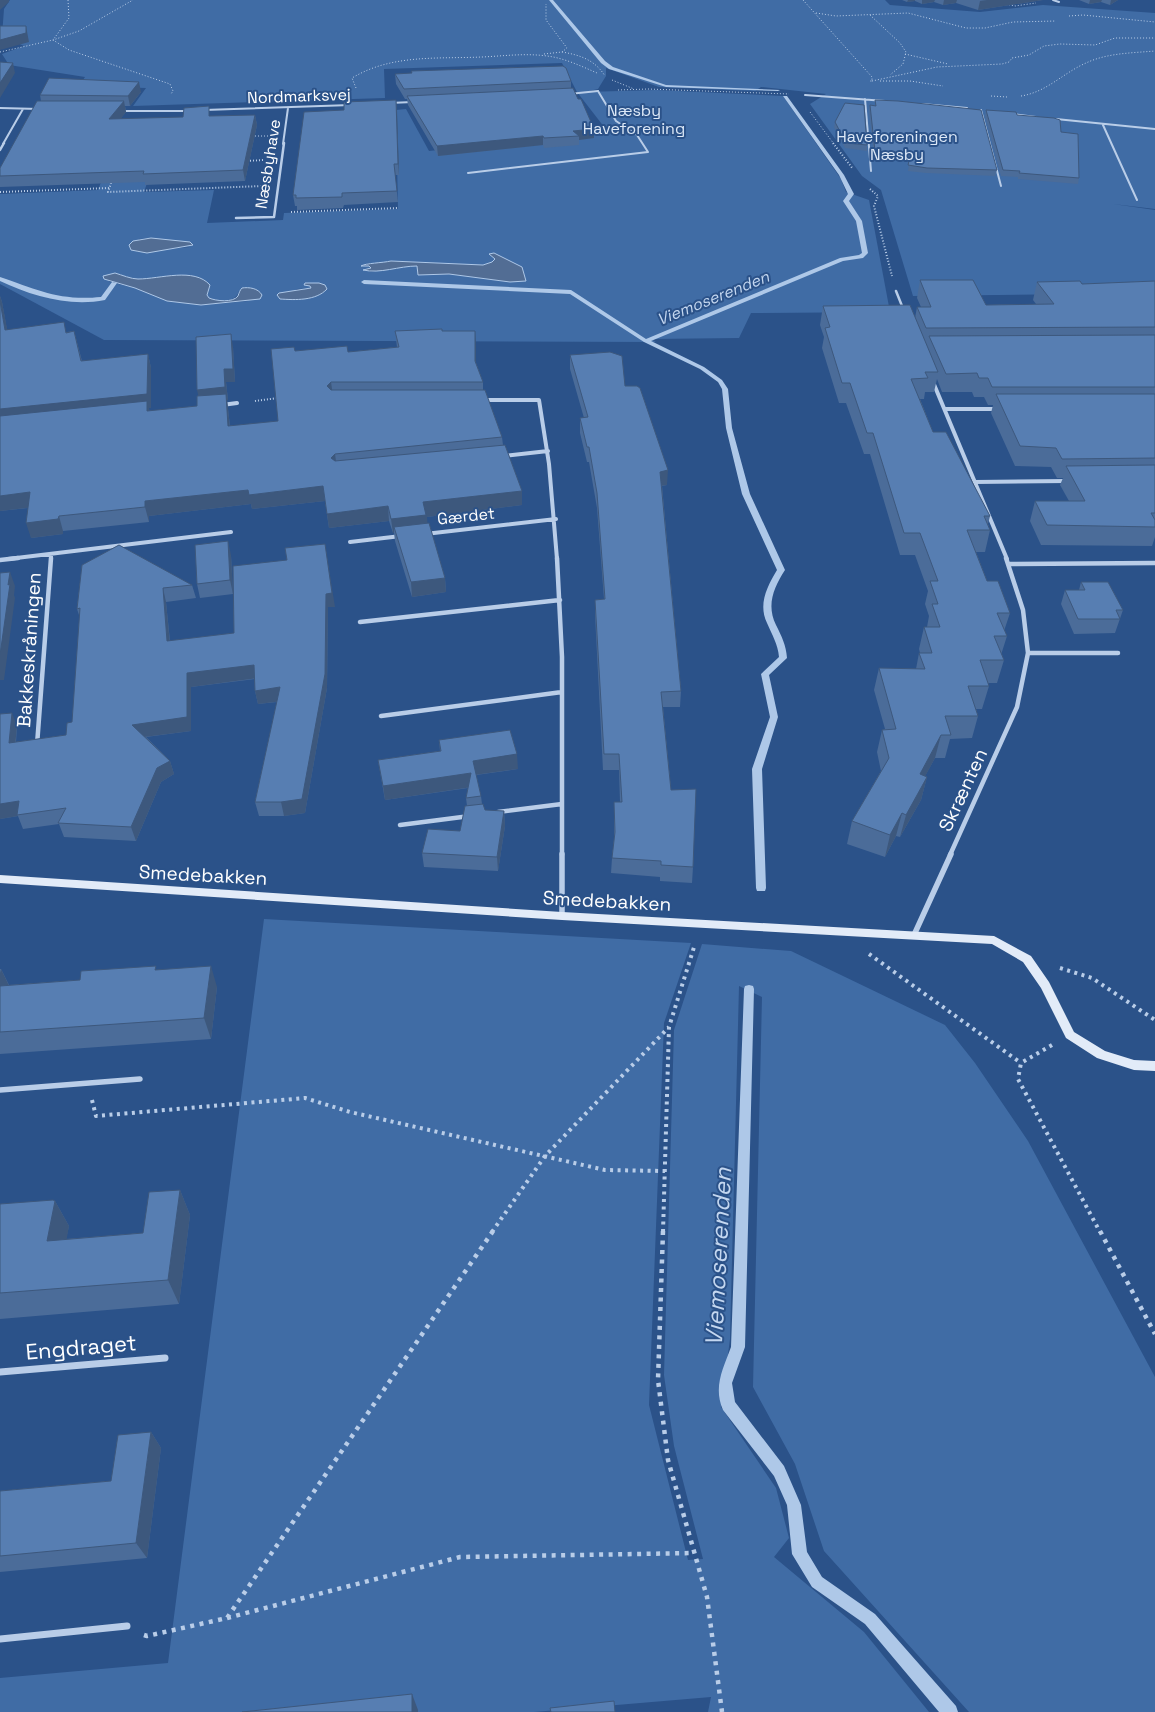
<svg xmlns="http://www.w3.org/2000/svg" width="1155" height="1712" viewBox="0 0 1155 1712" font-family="'Space Grotesk',sans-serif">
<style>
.green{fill:#406ca5;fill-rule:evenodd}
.water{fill:#526d94;stroke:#aec8e8}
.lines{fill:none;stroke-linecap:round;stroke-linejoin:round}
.stream{fill:#aec8e8;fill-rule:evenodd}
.path-far3{stroke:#b9cde8;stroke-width:1;stroke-dasharray:1 2;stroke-linecap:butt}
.path-far2{stroke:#b9cde8;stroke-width:2;stroke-dasharray:1 2;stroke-linecap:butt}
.path-far1{stroke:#b9cde8;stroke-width:4;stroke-dasharray:3 4.5;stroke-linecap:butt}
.path{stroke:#b9cde8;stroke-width:4.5;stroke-dasharray:4 5.5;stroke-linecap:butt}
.lane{stroke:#b9cde8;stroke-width:2}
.street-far5{stroke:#b9cde8;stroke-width:2}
.street-far4{stroke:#b9cde8;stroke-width:2.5}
.street-far3{stroke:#b9cde8;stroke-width:4}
.street-far2{stroke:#b9cde8;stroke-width:4.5}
.street-far1{stroke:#b9cde8;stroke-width:5.5}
.street{stroke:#b9cde8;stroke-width:7}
.secondary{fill:#e2ebf8;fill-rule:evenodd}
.wall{fill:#4b6c99}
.shaded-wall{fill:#3d587d}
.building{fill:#577eb2;stroke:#3d587d}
.labels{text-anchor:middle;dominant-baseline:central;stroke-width:4;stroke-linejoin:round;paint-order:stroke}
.far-street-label{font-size:16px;fill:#fff;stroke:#2b5289}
.far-park-label{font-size:16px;fill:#dce8f7;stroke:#2b5289}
.far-water-label{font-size:16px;font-style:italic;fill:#c4d7f0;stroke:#2b5289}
.street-label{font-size:19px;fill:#fff;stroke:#2b5289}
.near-street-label{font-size:22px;fill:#fff;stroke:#2b5289}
.near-water-label{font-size:24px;font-style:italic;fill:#c4d7f0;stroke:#2b5289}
</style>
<rect width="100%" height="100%" fill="#2b5289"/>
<path class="green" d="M10 0H885L890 5 980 12 1043 5 1155 13V209L1113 204 1155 210V293L913 296 881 190 862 176 810 104 826 94 761 87 755 91 659 87 606 68V76L598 89 585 92 656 90 783 96 841 179 846 192 869 200 890 312 751 313 739 338 651 339 656 342 104 340 0 284V194L98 190 126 118H169L144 192 214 190 207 223 283 220 284 213 398 209 396 110 406 109 429 151 608 132 577 92 562 63 384 69 385 98 133 106 146 88 79 86 85 77 9 65 2 54 24 46 2 36 4 9ZM151 238 190 247 137 252 139 239ZM494 253 522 267 510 282 449 274 418 275 417 266H402L371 272 364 269 372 268 367 263 378 264 391 261 483 265 492 263 495 259ZM115 273C122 275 131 279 138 279 160 279 193 267 210 285L207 295 209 298C219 302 236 303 239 291L248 301 201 305 167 301 135 288 110 282 104 276ZM306 283H319L327 289C316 301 295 300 280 299L297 289 311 288 310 286 305 285Z
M264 919 691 943 664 1023 649 1405 688 1560 703 1559 674 1446 664 1375 674 1030 702 944 791 951 945 1025 975 1063 1028 1141 1155 1377V1712H969L824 1551 795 1464 753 1387 762 997 739 986 730 1339 721 1407 776 1488 789 1538 774 1557 864 1632 929 1712H708L711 1697 534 1712H0V1678L168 1663Z"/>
<path class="water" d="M151 238 190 242 193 245 147 253 131 250 129 245 133 241Z
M494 253 522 267 526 281 510 282 449 274 418 275 417 266C399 266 380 274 363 270L371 268 369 266H361C366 263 382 263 391 261L483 265 492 262 495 259 489 254Z
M115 273C122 275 131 279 138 279 160 279 194 267 210 285L207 295 209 298C216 301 233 303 238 296 239 293 240 290 242 288 249 287 258 288 262 295L260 299 201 305 167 301 135 288 104 279 103 276Z
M305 283H319L325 285 327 289C316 301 295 300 280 299L277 295 279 293 311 288 310 286 304 285Z"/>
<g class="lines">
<path class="stream" d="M549 0H553L605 61 613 67 666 85 780 90 778 91 666 87 609 69 601 63Z
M783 96H787L844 175 854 194 849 201 862 221 868 253 863 258 843 261 651 341 704 367 722 380 728 389 732 428 750 494 785 570C774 587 766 605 776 625 782 637 786 645 787 658L769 675 778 717 762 769 766 888 765 891H757L756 888 752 769 770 717 761 674 779 657C778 644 772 635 767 623 758 604 767 587 777 570L742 494 726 428 722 389 718 382 700 369 644 342 570 294 364 284 361 282 364 280 571 290 646 339 840 258 859 255 862 253 856 221 843 201 848 194 839 175Z
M0 277C38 290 59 301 101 297L112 282 117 283 105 300C69 307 32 296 0 281Z
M749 985 753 986 754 989 745 1347 732 1383 735 1402 784 1466 801 1505 807 1552 822 1577 875 1614 956 1706 958 1712H939L865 1624 812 1587 792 1554 787 1505 774 1476 723 1410C713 1387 723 1369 731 1347L744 989 745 986Z"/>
<path class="path-far3" d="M68 0 69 18 53 40 69 50 170 84 173 91 171 94
M803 0 872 77V81H870
M1006 4 1015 6 1036 3
M816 13 836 16 908 13 966 28H985L1013 22 1056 21
M870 15 900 43 906 52 903 64 890 75
M1069 16 1083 15 1155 22
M0 52 53 40 79 31 133 0
M562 52C580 55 595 60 605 76
M544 54 562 52 567 48 546 20V4
M905 54 948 64
M612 80 634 89
M872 81 937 67 1002 64 1009 62 1012 58 1029 55 1044 46 1060 44 1095 45 1115 38H1155
M880 81H910L943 86
M356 88 352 78C392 54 437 59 482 57 504 56 525 53 547 56 564 58 581 66 597 73
M618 90 648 89 789 94
M991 96 1007 97
M1021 96C1047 92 1063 73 1086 63 1107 53 1132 53 1155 51
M810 112 834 144
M252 136H268"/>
<path class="path-far2" d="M833 143 853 169
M247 161 263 160
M112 180 108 192 262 186
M870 189 878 196 874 206 892 276
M0 192 109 188
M291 212 398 208
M255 401 278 398"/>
<path class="path-far1" d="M869 954 1021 1063
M1060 968 1092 978 1155 1020
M1052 1045 1021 1063 1018 1079 1100 1232
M92 1100 96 1116 305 1098 350 1112 605 1170 665 1171
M492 1232 545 1156 669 1027
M663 1232 669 1027 695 944"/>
<path class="path" d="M663 1231 658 1380 668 1460 707 1597 722 1712
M1100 1231 1155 1334
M227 1618 460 1557 694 1553
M144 1635 147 1636 227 1618 493 1231"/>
<path class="lane" d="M805 95 885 101
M865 99 871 171
M922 104 967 108
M981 110 1001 186
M1013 114 1036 117
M1056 119 1155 129
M1103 125 1137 200
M468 173 648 152 637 135 616 121 598 91"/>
<path class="street-far5" d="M1053 0 1059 2
M569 94 598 91
M389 103 413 102
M0 108 39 109
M204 110 351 105
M120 111H188
M3 144 23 109
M283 144 288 108"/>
<path class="street-far4" d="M0 150 4 143
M236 218 274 217 284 143
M896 291 904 311"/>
<path class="street-far3" d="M933 382 1007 559
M484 400H539L549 464 557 559
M222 405 237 403
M945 409H997
M504 456 548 451
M975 482 1067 481
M425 534 556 519
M350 542 401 536
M8 559 231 532
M51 559V554"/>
<path class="street-far2" d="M557 558 562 657V855
M0 560 18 558
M1009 564 1155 563
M360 622 560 600
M1028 653H1118
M381 716 562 692
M37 745 51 558
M498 812 562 804
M400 825 470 816
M950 855 1017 707 1028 653 1023 610 1006 558"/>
<path class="street-far1" d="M562 854V916
M914 935 951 854
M0 1090 140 1079"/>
<path class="street" d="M0 1372 165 1358
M0 1639 127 1626"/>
<path class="secondary" d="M0 875 562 912 994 936 1031 956 1049 982 1074 1032 1105 1051 1134 1060 1155 1061V1071L1134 1070 1097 1058 1066 1038 1041 988 1023 962 992 944 562 920 0 883Z"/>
</g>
<path class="wall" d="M902 0H1043L978 10 956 3 943 5 934 2 922 4 915 1 907 2Z
M1079 0H1118L1110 5 1101 2 1089 4Z
M395 74 571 81V88L594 138 579 140V145L544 148 543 145 438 156 408 105 407 99H405L396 84Z
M141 92 130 106H125L126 112 120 119 255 115 257 125 245 181 145 185V182L0 187V168L41 101 40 95Z
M396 100 399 175H395L398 202 344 205 343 208 297 210V206H295L293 195 344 110Z
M875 100 997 170 995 176 926 173 908 171 910 158 874 156 869 111 870 105 875 106Z
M986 110 1061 132 1079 178 1078 184 1018 179V177L1001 176 985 116Z
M835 122 867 145V151L845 148 834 127Z
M920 280 986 305 1036 304 1033 300 1037 282 1082 284 1155 281V537L1152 546 1041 545 1030 521 1035 501H1069L1060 485 1063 478H1057L1051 467 1015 466 991 413 993 405H988L984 397H974L972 392H942L937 379 934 392H925L924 399H920L933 432 990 516 988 524 990 530 985 552H976L987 581 1010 613 1004 631 1007 636 1001 655 1004 660 997 683H988L989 686 982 709H976L978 716 972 738 950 739 945 758H935L925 776 927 777 921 800 900 837 896 836 885 857 847 844 852 821 881 771 877 752 882 730 885 729 874 690 879 668 916 669 919 653H920L919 649 924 627H927L929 616 925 604 928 591 915 555H900L870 454H864L846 403H839L822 348 824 337 820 325 823 306 915 318 917 307H921L917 298Z
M0 296 2 302 7 330 67 332 74 331 82 361 148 354 151 368V408H149V411L197 406 198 396 233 347 235 382H226L228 400H227L230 426 278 421 295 351 348 352 397 347 395 331H442L476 345V363L483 382V390L502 437 503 445 522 491V505L427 517V523L445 578 446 592 412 597 395 541 394 533H393L389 521 329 528 325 501 252 509 251 504 149 516V522L63 531V534L31 538 28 508 0 511Z
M570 355 625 386 667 485 662 486 681 691 680 707H663L671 790 693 867 692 883 660 881V877L611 873 612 858 614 839V802H620L619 770H603L595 615V600L604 599 597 508 589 462H587L580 433V418H584L570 369Z
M231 555 233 594 200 598 197 584Z
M82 565 192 585 196 598 166 602 170 641 234 633 233 566 335 607H328L327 688 305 813 284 816H259L255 802 277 702 258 704 255 691V679L191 687V731L146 737 170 761 174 774 161 782 136 841 64 837 59 824 23 829 18 816 0 819V714L17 726 16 742 66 735 72 722 80 618 77 609Z
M1081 582 1123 610 1115 633 1074 634 1061 604 1065 590H1079Z
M439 740 518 769 476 775 481 796 482 804 485 810 504 811 505 826 498 871 424 867 422 853 460 831 467 806 466 798 468 788 385 800 378 760 440 751Z
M0 969H1L9 985 80 980 157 970 217 987 211 1039 0 1054Z
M180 1190 190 1215 179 1304 0 1319V1204L55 1201 69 1226 66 1239 143 1233Z
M151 1432 161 1448 147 1558 0 1572V1491L111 1481Z"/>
<path class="shaded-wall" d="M0 0H9V2L0 10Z
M908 0H915V1L907 2Z
M922 0H935L934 2 922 4Z
M944 0H957L956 3 943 5Z
M987 0H1043L978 10 980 1Z
M1090 0H1102L1101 2 1089 4Z
M1111 0H1118L1110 5Z
M26 26 29 42 0 50V40Z
M13 63 15 73 0 98V83Z
M139 82 141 92 130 106 128 96Z
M396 100 397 110 399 175 398 164Z
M124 101 126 112 112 130 109 119Z
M255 115 257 125 245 181 243 170Z
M594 129V138L579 140V136L573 131Z
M543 136V145L438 156 437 146Z
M0 296 2 302 10 344 5 330 0 301Z
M475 331 476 345V375L475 361Z
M231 334 233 347 235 382H226L228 400H227L228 408 231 440 200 403 197 390 224 369Z
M148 354 151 368V408H149L151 416 0 423V409Z
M331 382 333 396 327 386Z
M335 454 337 468 331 458Z
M668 470 667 485 660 486V472Z
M323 486 325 501 252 509 251 504 149 516V522L145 507V501L248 490Z
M522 491V505L427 517 428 530 394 527V533H393L391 519 423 502Z
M30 492 35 507 0 511V496Z
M388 506 389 521 329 528 327 514Z
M59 516 63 531V534L31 538 26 523Z
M228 541 231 555 233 594 230 580Z
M325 544 335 607H328L327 688 305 813 284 816 281 802Z
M10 572 15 586 14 595 15 598 4 680H0V655Z
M445 578 446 592 412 597 411 582Z
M163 588 166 602 171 655 167 641Z
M254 665 257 678 191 687V731L136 738 132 725 187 673Z
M280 687 283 701 258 704 255 691Z
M12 713 17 726 14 757 9 743Z
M941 735 935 758 914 797 920 774Z
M517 754 518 769 474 775 473 761Z
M170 761 174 774 161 782 136 841 131 827 157 768Z
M471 773 472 787 385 800 383 786Z
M927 777 921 800 900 837 906 815Z
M19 801 17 815 18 816 0 819V804Z
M504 811 505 826 498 871 497 857Z
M902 813 896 836 885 857 890 835Z
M211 966 217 987 211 1039 204 1018Z
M1 969 11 990 0 993V973Z
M180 1190 190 1215 179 1304 168 1280Z
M55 1201 69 1226 62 1265 47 1241Z
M151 1432 161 1448 147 1558 136 1543Z
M412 1694 418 1710V1712H412Z"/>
<path class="building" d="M0 26H26V33L0 40Z
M0 62 13 63 0 83Z
M563 66 566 68 571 81 404 89 395 74 412 73 411 71Z
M49 78 139 82 128 96 40 95Z
M573 88 578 99H581L594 129 573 131 579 136 544 138 543 136 437 146 407 96Z
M396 100 398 164H394L397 191 342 193V197L296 198V195H293L304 112 344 110V102Z
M875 100 898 101 981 110 997 170 927 168 908 165 911 153 875 151 870 105 876 106Z
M37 101H124L109 119 183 117 184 108 209 106V116L255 115 243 170 143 174 144 171 0 176V168Z
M845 103 864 105 867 145 846 143 835 122Z
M986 110 1016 112 1017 115 1054 118 1060 120 1061 132 1078 134 1079 178 1019 173 1020 171 1003 170Z
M920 280H973L986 305 1054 304 1037 282 1080 281 1082 284 1155 281V327L926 328 917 307H931Z
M0 301 5 330 64 322 66 333 74 331 81 361 148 354 147 394 0 409Z
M910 305 938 372H925L928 378 911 379 933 432H946L990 516H984L990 530H967L987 581H998L1010 613H997L1007 636H994L1004 660H980L989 686H968L978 716H945L951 735H941L920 774 927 777 906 815 902 813 890 835 852 821 889 758 882 730 896 729 879 668 925 669 919 653H932L924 627H940L932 604H938L930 581H938L920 533H904L873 433H867L850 383H842L825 328 830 327 823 306Z
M442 329V331H475V361L483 382H331L327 386 331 390H485L502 437 335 454 331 458 335 461 505 445 522 491 423 502 426 515 391 519 388 506 327 514 323 486 249 495 248 490 145 501V507L59 516 58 519 26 523 30 492 0 496V416L147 401V411L197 406V396L226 394 228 426 278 421 271 349 294 347 295 351 347 346 348 352 399 347 395 331Z
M231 334 233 369H224L225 387 197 390 196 337Z
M1155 335V387H992L988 378H979L977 373 946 374 929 336Z
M610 352 622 356 625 386H637L640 388 668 470 660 472 681 691 661 692 671 790 696 789 693 867 661 865V861L612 858 615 832 614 802H622L619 754H604L595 600 605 599 597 493 589 447H587L580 418 588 417 570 355Z
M996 394H1155V458L1062 459 1056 448 1020 446Z
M1155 465V513H1151L1155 520V527L1047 525 1035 501H1085L1066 466Z
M429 523 445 578 411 582 394 527Z
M228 541 230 580 197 584 195 545Z
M325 544 332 593 326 594 325 674 302 799 281 802H255L280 687 255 691 254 665 187 673V717L132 725 170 761 157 768 131 827 58 823 66 808 17 815 19 801 0 804V714L12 713 9 743 66 735 67 723 72 722 80 608 77 609 82 565 119 545 192 585 163 588 167 641 234 633 233 566 287 560 285 548Z
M10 572 8 585 10 584 0 655V573Z
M1081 582H1108L1123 610H1116L1120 619H1078L1065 590H1085Z
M510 730 517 754 473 761 481 796 466 798 471 773 383 786 378 760 441 751 439 740Z
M483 804 485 810 504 811 497 857 422 853 428 829 460 831 465 806Z
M156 966 155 970 211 966 204 1018 0 1032V986L80 980 81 971Z
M180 1190 168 1280 0 1293V1204L53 1200 55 1201 47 1241 143 1233 149 1192Z
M151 1432 136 1543 0 1556V1491L111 1481 118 1435Z
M412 1694V1712H242Z
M614 1701 615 1712H551L550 1708Z"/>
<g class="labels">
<g class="far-street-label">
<text transform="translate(299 96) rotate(-2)">Nordmarksvej</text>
<text transform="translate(268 164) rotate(-81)">Næsbyhave</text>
<text transform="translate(466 516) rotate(-6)">Gærdet</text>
</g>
<g class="far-park-label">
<text x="634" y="110">Næsby<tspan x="634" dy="18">Haveforening</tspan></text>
<text x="897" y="136">Haveforeningen<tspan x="897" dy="18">Næsby</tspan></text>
</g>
<g class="far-water-label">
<text transform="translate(713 298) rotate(-22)">Viemoserenden</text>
</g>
<g class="street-label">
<text transform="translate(29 650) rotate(-86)">Bakkeskråningen</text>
<text transform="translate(963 790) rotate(-65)">Skrænten</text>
<text transform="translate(203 875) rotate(3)">Smedebakken</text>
<text transform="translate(607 901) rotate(3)">Smedebakken</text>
</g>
<g class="near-street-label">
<text transform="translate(81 1347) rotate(-5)">Engdraget</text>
</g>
<g class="near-water-label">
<text transform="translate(718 1257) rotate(-87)">Viemoserenden</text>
</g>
</g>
</svg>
